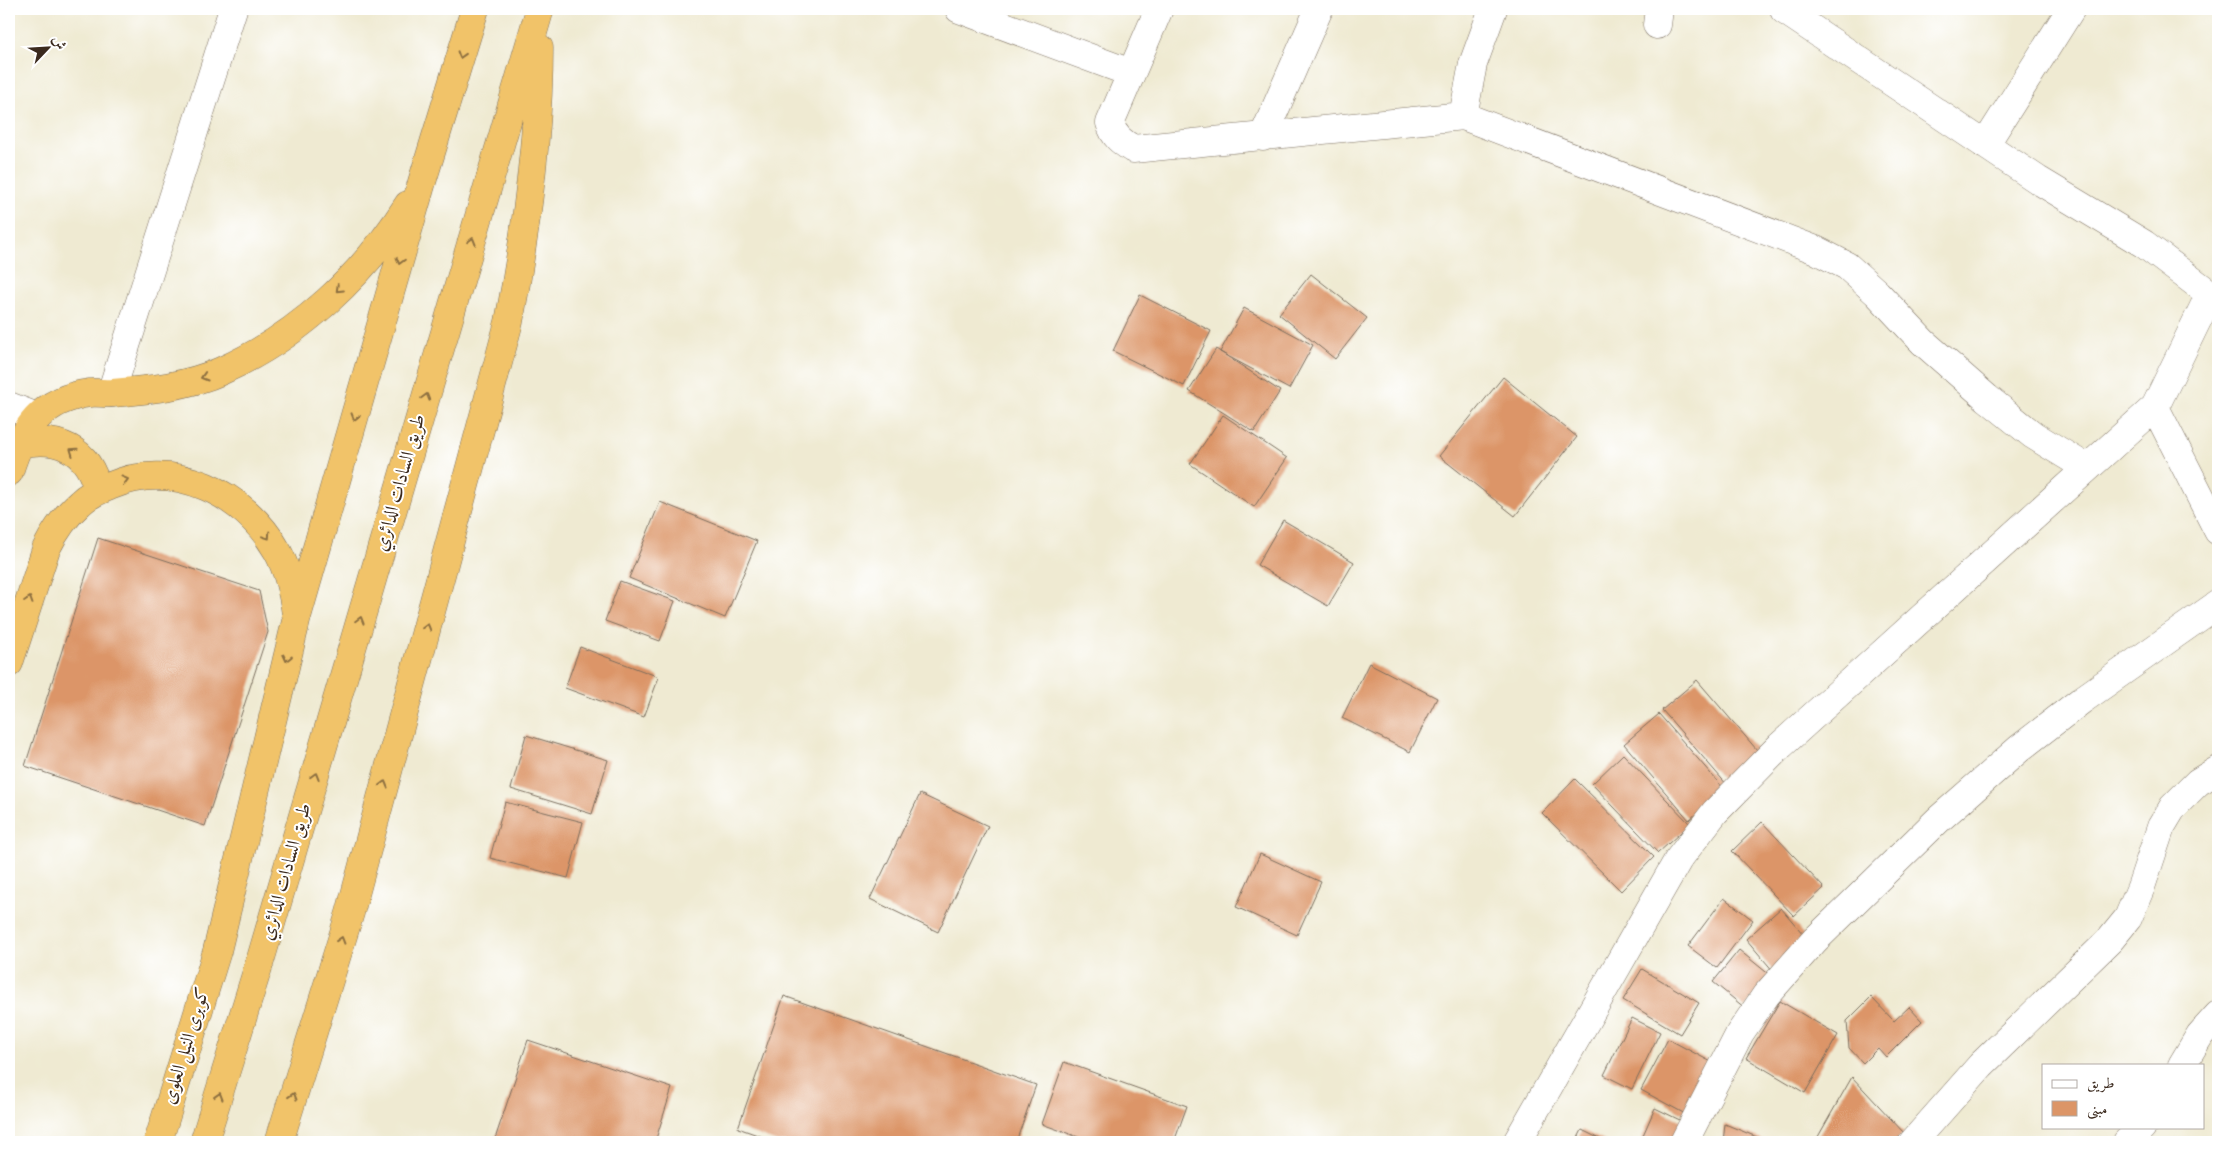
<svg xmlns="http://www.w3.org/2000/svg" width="2227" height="1151" viewBox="0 0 2227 1151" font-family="'Sorts Mill Goudy',Amiri,serif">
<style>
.building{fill:#dc9567}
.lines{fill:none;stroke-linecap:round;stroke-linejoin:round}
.minor-casing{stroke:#7a6d5d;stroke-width:29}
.highway-casing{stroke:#7a6d5d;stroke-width:29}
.minor{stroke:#fff;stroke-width:28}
.highway{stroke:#f1c369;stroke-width:28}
.oneway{stroke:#8d6f40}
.labels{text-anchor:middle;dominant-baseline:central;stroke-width:4;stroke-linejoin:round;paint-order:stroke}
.street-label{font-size:19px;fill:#3b2a1e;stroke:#fff}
</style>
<rect width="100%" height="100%" fill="#fff"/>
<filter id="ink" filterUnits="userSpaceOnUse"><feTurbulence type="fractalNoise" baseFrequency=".02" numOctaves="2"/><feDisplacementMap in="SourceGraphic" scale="10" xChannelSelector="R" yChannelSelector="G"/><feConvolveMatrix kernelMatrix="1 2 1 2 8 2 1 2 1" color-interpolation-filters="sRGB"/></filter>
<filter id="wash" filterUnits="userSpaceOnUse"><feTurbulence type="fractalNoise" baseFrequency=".0096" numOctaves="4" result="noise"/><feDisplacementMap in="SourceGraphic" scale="20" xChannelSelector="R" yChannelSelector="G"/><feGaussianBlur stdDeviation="1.12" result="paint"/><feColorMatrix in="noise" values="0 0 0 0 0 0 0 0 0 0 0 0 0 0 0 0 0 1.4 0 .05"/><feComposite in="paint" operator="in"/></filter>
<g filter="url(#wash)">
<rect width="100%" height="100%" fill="#efead2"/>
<g id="blocks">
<path class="building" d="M1311 274 1367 318 1335 359 1279 314Z
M1140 295 1211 331 1184 386 1113 351Z
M1244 308 1313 345 1289 389 1220 352Z
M1216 349 1280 391 1254 432 1189 391Z
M1503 377 1577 437 1515 516 1439 456Z
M1223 415 1287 458 1254 507 1190 464Z
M660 502 757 541 725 618 629 578Z
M1283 520 1354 562 1328 606 1257 565Z
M98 538 259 591 268 632 205 826 25 766Z
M620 581 675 601 660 641 605 621Z
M580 647 659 677 644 717 565 688Z
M1369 663 1437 698 1410 752 1342 718Z
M1697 680 1763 757 1728 786 1662 710Z
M1659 714 1724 789 1689 820 1624 744Z
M526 735 608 760 592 814 511 789Z
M1623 754 1690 824 1658 853 1592 784Z
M1575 779 1654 857 1621 891 1542 813Z
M920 794 988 826 938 932 870 899Z
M505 802 583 822 568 878 490 858Z
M1762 822 1824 888 1794 916 1732 851Z
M1260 854 1321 882 1297 935 1236 907Z
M1724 898 1753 920 1717 968 1688 946Z
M1781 908 1809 941 1774 972 1746 939Z
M1739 950 1771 976 1745 1008 1713 982Z
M1642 969 1699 1003 1680 1034 1623 1000Z
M784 996 1036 1085 1016 1142H777L738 1128Z
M1871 997 1894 1021 1909 1007 1922 1021 1886 1057 1878 1048 1863 1063 1849 1048 1847 1021Z
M1780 1001 1838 1035 1805 1093 1746 1058Z
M1632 1018 1660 1032 1632 1089 1604 1075Z
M1668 1039 1717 1065 1689 1116 1641 1090Z
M528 1040 672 1088 655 1142H494Z
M1064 1062 1187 1106 1174 1142H1092L1042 1124Z
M1852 1077 1904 1133 1894 1142H1815Z
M1655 1108 1686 1123 1677 1142H1640Z
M1725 1124 1769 1142H1723Z
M1582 1130 1606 1142H1576Z"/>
</g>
</g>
<g filter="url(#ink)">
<use href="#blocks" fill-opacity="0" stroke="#7a6d5d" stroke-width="1"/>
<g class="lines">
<g class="minor-casing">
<path id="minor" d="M959 9 1131 73
M1159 9 1110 123C1114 137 1122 142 1133 149L1463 116 1816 250 1847 266 1877 293 1923 342 1987 398 2033 435 2087 468
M1657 25 1659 9
M1463 116 1473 64 1493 9
M1263 137 1319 9
M1985 145 2071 9
M111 393 233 9
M9 406 37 417
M2155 407 2218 531
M2182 1065 2200 1035 2218 1015
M1517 1142 1678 860 1715 812 1780 746 2155 407 2210 294 2144 244 2038 180 1784 10
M1684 1142 1740 1033 1766 995 1815 940 1938 820 2020 748 2082 700 2218 604
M1913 1142 1981 1065 2110 940 2128 918 2141 887 2161 827 2173 807 2198 782 2218 770
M2127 1142 2142 1127"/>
</g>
<g class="highway-casing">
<path id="highway" d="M17 445C57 434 89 449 98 491
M9 472C22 429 42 399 90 393 98 392 106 394 113 393 149 390 188 386 221 371 298 337 364 275 408 205
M9 663 46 549C55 531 65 516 80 503 88 495 99 490 110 486 174 458 245 493 278 552 288 571 293 593 296 614
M158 1142 217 951 297 617 422 182 475 9
M204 1142 261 958 540 9
M279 1142 350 913 509 322C526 232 539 139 539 48"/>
</g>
<use href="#minor" class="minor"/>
<use href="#highway" class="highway"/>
</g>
<defs><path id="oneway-chevron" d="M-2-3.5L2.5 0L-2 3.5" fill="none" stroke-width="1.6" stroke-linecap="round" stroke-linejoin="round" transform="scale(1.25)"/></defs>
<g class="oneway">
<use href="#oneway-chevron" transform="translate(461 55) rotate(107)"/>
<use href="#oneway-chevron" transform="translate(472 241) rotate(-74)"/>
<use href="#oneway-chevron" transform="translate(400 261) rotate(106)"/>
<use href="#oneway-chevron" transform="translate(339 289) rotate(136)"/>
<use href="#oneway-chevron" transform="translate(204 377) rotate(163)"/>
<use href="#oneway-chevron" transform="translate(426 397) rotate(-74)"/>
<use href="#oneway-chevron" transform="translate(355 417) rotate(106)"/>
<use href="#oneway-chevron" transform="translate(73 451) rotate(-145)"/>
<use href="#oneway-chevron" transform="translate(125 480) rotate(-15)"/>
<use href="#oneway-chevron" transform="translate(267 536) rotate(56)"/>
<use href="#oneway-chevron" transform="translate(29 600) rotate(-72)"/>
<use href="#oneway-chevron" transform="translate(360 620) rotate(-74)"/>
<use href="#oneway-chevron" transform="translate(427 627) rotate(-75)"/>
<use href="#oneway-chevron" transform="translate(287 658) rotate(103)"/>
<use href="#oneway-chevron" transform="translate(315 776) rotate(-74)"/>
<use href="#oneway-chevron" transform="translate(384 784) rotate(-75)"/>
<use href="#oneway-chevron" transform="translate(341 940) rotate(-73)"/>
<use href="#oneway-chevron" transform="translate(219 1096) rotate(-73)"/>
<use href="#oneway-chevron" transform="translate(293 1096) rotate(-73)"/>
</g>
</g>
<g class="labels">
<g class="street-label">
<text transform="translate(401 483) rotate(-74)">طريق السادات الدائري</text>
<text transform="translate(287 872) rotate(-74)">طريق السادات الدائري</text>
<text transform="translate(187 1046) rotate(-73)">كوبرى النيل العلوى</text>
</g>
</g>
<rect width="2227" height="1151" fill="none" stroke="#fff" stroke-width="30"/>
<rect x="2042" y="1064" width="162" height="65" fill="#ffffff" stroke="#b1aaa5"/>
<rect x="2052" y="1080" width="25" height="8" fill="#ffffff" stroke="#b1aaa5"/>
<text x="2087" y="1088" font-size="15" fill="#3b2a1e">طريق</text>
<rect x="2052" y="1101" width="25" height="15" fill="#dc9567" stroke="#b1aaa5"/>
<text x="2087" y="1114" font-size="15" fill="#3b2a1e">مبنى</text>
<g transform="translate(48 48) rotate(65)" stroke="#ffffff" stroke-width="4" paint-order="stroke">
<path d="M0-4L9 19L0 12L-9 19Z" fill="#3b2a1e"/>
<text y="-8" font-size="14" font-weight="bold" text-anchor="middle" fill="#3b2a1e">ش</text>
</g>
</svg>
